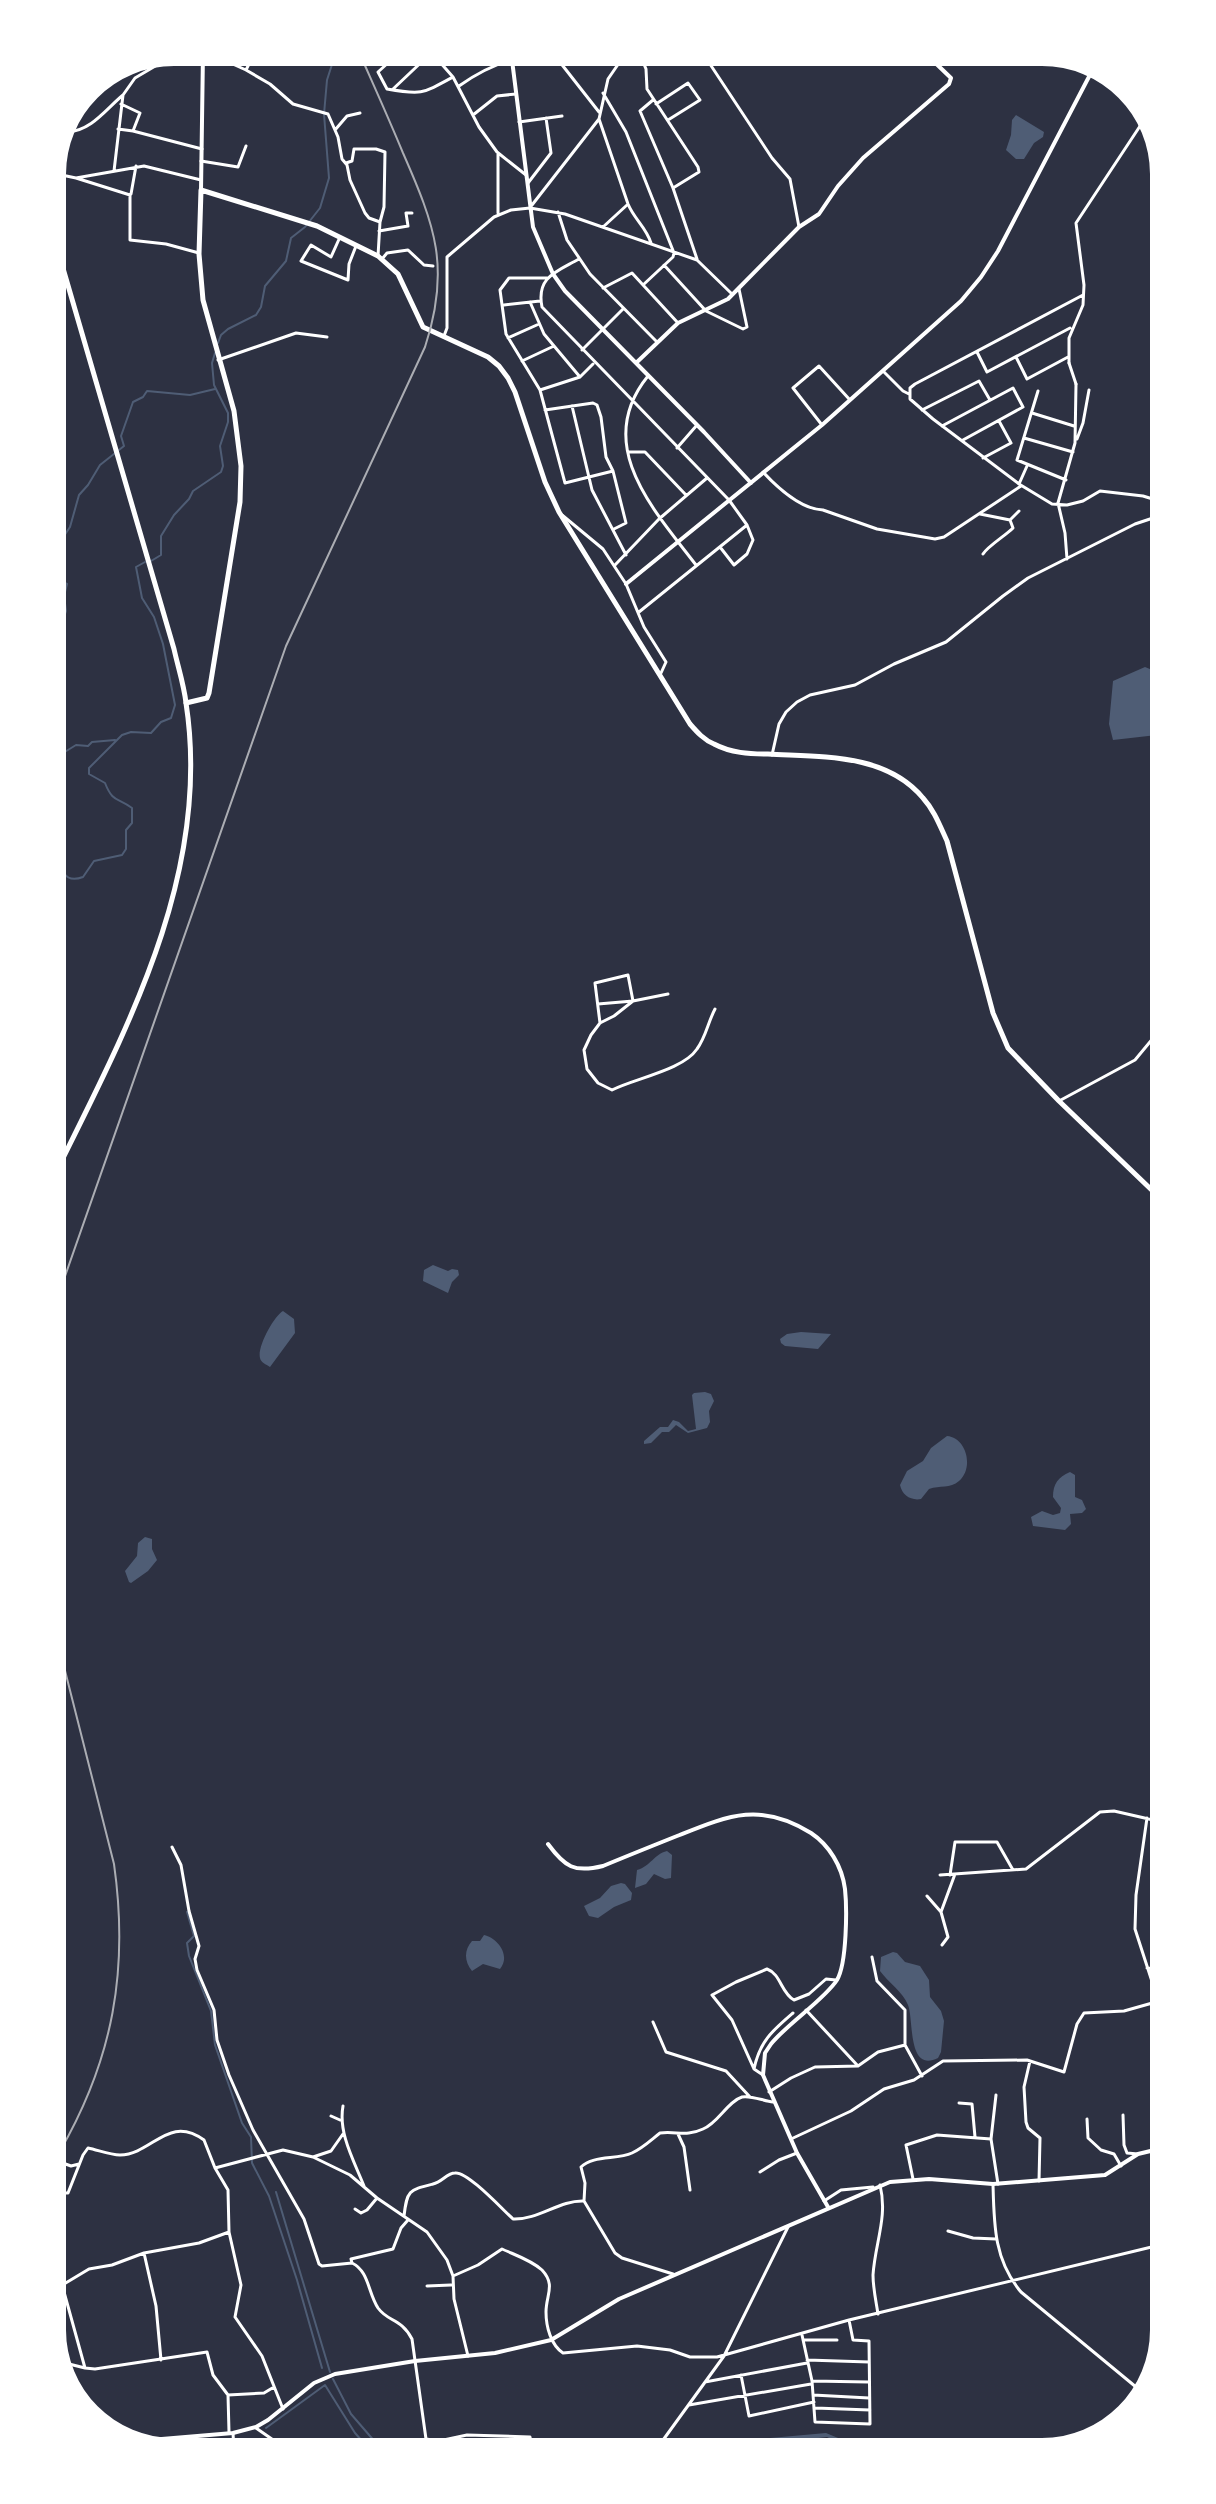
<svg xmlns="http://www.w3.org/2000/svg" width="1216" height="2504" viewBox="0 0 1216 2504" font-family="Merriweather,serif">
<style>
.water{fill:#4f5d75}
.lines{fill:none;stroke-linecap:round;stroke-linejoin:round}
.stream{stroke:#4f5d75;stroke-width:2}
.pedestrian{stroke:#fff;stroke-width:3}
.minor{stroke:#fff;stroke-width:3}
.tertiary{stroke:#fff;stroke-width:4}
.secondary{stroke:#fff;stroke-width:5}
.primary{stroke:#fff;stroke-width:5}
.rail{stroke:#abadb3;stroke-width:2}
</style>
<rect width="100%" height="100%" fill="#2d3142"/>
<path class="water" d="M1016 115 1044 132 1043 137 1034 143 1024 159H1016L1006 150 1011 135 1012 120Z
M1145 667 1157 672V735L1113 740 1109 724 1113 681Z
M433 1265 448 1271 452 1269 458 1270 459 1275 452 1282 448 1293 423 1281 424 1270Z
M283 1311 294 1319 295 1333 270 1367C266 1364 261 1363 260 1358 257 1347 274 1316 283 1311Z
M801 1332 831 1334 818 1349 785 1346 781 1343 780 1339 787 1334Z
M705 1392 711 1394 714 1401 709 1411 710 1422 707 1428 688 1433 676 1425 669 1432H662L651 1443 644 1444V1441L660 1427H668L673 1420 679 1422 688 1431 696 1429 692 1395 694 1393Z
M947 1436C967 1438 974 1468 959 1481 950 1489 940 1485 929 1489L921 1499C911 1501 902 1495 900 1485L907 1471 923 1461 931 1448Z
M1070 1472 1075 1475V1497L1082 1500 1086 1509 1082 1513 1070 1514 1071 1524 1065 1530 1033 1526 1031 1517 1042 1511 1053 1515 1060 1513 1061 1508 1053 1497C1053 1484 1058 1477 1070 1472Z
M145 1537 152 1539V1549L157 1560 148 1571 131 1583 129 1582 125 1571 137 1556 138 1543Z
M667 1851 672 1855 671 1878 665 1879 654 1874 646 1884 635 1888 637 1870C651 1866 654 1854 667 1851Z
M621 1883 625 1884 632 1893 631 1900 614 1907 598 1918 589 1916 584 1906 600 1898 611 1886Z
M484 1935C498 1938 511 1956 500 1969L483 1964 472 1971C464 1961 464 1950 472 1941H480Z
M893 1952 897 1953 905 1962 920 1966 929 1980 930 1997 941 2011 944 2021 941 2052 938 2058C907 2073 914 2020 908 2005 903 1992 888 1982 880 1971L881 1957Z
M826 2433 855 2445H843L827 2437 752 2446 660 2447 673 2441H738Z"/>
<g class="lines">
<path class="stream" d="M218 343 221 335 228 329 256 315 261 307 265 286 286 261 291 238 305 227 320 208 329 178 324 114 327 80 336 52
M151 561 161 555V536L174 515 189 499 193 491 221 472 223 466 220 446 228 422V413L214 385 212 363 215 353
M54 674 57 666 55 644 66 611 64 596 67 584 61 581 63 570 56 548 70 527 79 495 88 485 100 465 124 446 121 436 133 402 143 397 147 391 190 395 215 389
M55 758 76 745 88 746 92 742 115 740
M55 849 62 852C59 869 64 884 83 877L94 861 122 855 126 849V830L132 823V808C117 797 113 803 105 783L89 774V768L122 735 131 732 151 733 161 722 171 718 175 705 163 644 154 617 142 598 136 567 145 562
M187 1912 194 1936 187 1943 189 1956 211 2011 215 2045 242 2123 251 2137 252 2163 269 2196 297 2280 322 2368
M276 2192 330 2372
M333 2379 351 2414 382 2450
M266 2428 325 2385 355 2433 370 2450"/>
<path class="pedestrian" d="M1069 363 1076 384"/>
<path class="minor" d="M206 52 246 70 270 84 293 104 328 114 338 137 342 159 347 165 350 180 365 213 369 218 380 222 378 256
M400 52 378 72 387 89C421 95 422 94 453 77
M431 52 453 77 479 127 497 152 526 175
M552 52 599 112
M639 52 646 69 647 89 698 167 699 172 673 188
M702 52 772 158 790 179 799 227
M439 62 451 52
M246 70 255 52
M459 86C480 71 502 60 529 56L531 52
M392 90 430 54
M603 93 626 132 674 253 673 257 643 285
M653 100 640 111 673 188 697 259
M121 104 140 113 133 131
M656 104 688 83 700 100 668 120
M473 115 497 96 516 94
M599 119 628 204C634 219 646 227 651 243
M519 122 562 116
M118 129 133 131 202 149
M335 130 347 116 360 113
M68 132C92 130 105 110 123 95
M498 153V213
M201 161 238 167 246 146
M346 163 352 161 354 149H376L385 152 384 207 380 222
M114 171 123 95 135 78 179 52
M52 173 76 178 144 166 201 180
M76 178 130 195V240L166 244 199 253
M528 183 551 153 546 118
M131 194 136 166
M532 205 599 119 608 79 619 63 630 52
M558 212 567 240 590 274 657 342
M603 227 627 205
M379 231 408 226 406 213H412
M340 237 331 257 311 245 301 261 348 280 349 264 356 246
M382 259 387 253 408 250 424 265 433 266
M579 259C556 272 536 277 542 307L729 500 747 525 753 540 747 554 734 565 720 547
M664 265 706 311 743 329 747 327 739 289
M547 278H509L500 290 506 334 540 390 565 483 613 471
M603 288 632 273 678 323
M1083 295 915 384 910 388V399L933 419 1019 484 1052 504 1067 505 1083 501 1100 491 1143 496 1156 500
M530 302 544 334 580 377
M504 305 540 301
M444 336 447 328V257L494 217 511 210 530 208 565 214 697 260 732 294
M508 338 539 324
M582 350 623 309
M977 352 987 372 1070 328
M1016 357 1027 379 1068 357
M218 360 296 333 327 337
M522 361 554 346
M1069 363V338L1083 305 1084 285 1076 223 1146 117
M883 371 903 391 909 394
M648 376C592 445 654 510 696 565
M540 390 580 377 593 364
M1038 391 1017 460 1066 480
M572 406 592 490 626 555
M545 410 593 403 597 405 601 417 606 457 613 471 626 523 614 529
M922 410 979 381 990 400
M1032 413 1074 426
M822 425 793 388 819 366 850 400
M942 426 1013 388 1023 407 963 440
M1024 438 1073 452
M1077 439 1083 423 1089 390
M677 448 697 425
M629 452H645L686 495
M983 458 1011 443 999 421
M763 472C777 487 801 509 823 510L877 529 935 539 944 537 1021 486
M1019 484 1027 466
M980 514 1010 520 1019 511
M562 515 603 549 626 584 644 627 666 662 661 673
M983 554C988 546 1005 536 1013 528L1010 520
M1067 559 1065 533 1058 503 1075 443 1076 384
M615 565 659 519 707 478
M639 612 747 525
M772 755 779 724 786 712 797 702 810 695 855 685 894 664 946 642 1003 596 1028 578 1135 524 1156 517
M668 994 633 1001 614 1016 600 1023 591 1035 584 1050 587 1069 598 1083 612 1090C636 1078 683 1070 697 1049 706 1037 708 1022 715 1009
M598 1004 633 1001 628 975 595 983 600 1023
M1059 1101 1135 1060 1159 1031
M1147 1818 1136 1895 1135 1929 1158 2000
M172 1847 181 1865 189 1911 199 1946 195 1959 197 1970 214 2010 217 2040 229 2075 253 2130 304 2219 319 2264 322 2266 352 2263C369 2271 368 2293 378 2308 388 2322 401 2318 412 2339L426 2439 439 2441 467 2435 530 2437 532 2448
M940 1875 1026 1869 1100 1812 1114 1811 1162 1822
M950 1875 955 1842H997L1013 1870
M927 1896 941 1912 948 1937 942 1945
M941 1912 955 1874
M872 1957 877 1981 905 2010V2045
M1147 1968 1162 1969
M806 2010 858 2066
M653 2022 666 2052 726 2071 750 2097
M1030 2061 1024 2087 1026 2122 1028 2128 1040 2138 1039 2181
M754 2069 732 2020 712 1995 736 1982 767 1969C781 1974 781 1993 794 2000L809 1994 826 1979 836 1980
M763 2075 754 2069C760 2041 772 2031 793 2013
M769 2092 791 2078 815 2067 858 2066 878 2052 905 2045 922 2076
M959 2103 972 2104 975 2137
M343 2106C338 2133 354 2161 364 2186
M1123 2115 1124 2145 1127 2153 1138 2154
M331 2116 340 2120
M1087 2119 1088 2138 1101 2150 1114 2154 1121 2166
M678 2134 684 2147 690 2190
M791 2139 851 2111 884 2089 914 2080 943 2061 1027 2060 1064 2072 1077 2024 1084 2013 1124 2011 1163 2000
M991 2139 996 2095
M313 2157 331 2151 343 2134
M60 2162 71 2166 79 2164
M215 2168 283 2150 313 2157 350 2175 377 2198 427 2232 447 2260 453 2276 454 2299 468 2356
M760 2172 779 2160 797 2153
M913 2179 906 2145 937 2135 991 2139 998 2184
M993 2184C994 2225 994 2260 1021 2292L1136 2387 1145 2392
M60 2193H68L83 2155 88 2148C98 2150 110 2155 120 2155 153 2154 168 2114 204 2140L215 2168 228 2190 229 2232 241 2285 235 2317 262 2356 283 2409
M824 2201 841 2190 873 2187
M355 2209 361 2213 367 2210 377 2198
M404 2216C407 2190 409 2190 433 2184 442 2182 447 2173 455 2173 467 2171 502 2209 513 2219 539 2220 559 2200 584 2201
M948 2231 973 2238 996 2239
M144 2253 156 2306 161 2360
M352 2263 351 2259 393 2249 401 2228 408 2220
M673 2274 622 2258 615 2253 584 2201 585 2183 581 2167C593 2155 617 2160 632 2153 643 2148 651 2140 660 2133 677 2131 686 2137 703 2129 719 2122 727 2102 742 2097 750 2095 764 2101 773 2102
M453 2276 478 2265 502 2249C515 2255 531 2260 542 2270 556 2285 546 2295 546 2312 546 2327 551 2345 563 2353L637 2346 670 2350 690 2357H717L849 2320 1164 2244
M61 2281 85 2368 95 2369 207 2352 213 2375 228 2395 229 2432
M64 2284 89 2269 112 2265 144 2253 199 2243 229 2232
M427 2286 451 2285
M878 2314C876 2301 873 2288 873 2275 875 2243 888 2217 880 2185
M802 2335 812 2381 815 2422 870 2424 869 2341 853 2340 849 2320
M803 2340H837
M807 2360 869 2362
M61 2362 85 2368
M741 2375 749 2416 814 2402
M812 2381 868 2382
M705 2382 807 2363
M228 2395 264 2393 274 2387
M813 2395 869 2398
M689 2405 811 2384
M815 2408 870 2410
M256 2428 289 2451
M233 2433 234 2451
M162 2439 165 2451
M658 2447 724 2356 788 2227"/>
<path class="tertiary" d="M511 52 533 227 553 274 565 291 704 432 751 483
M201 190 203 52
M636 363 678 323 728 299 799 227 819 214 838 186 863 158 949 84 951 78 924 52
M626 584 822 425 961 301 981 277 998 251 1093 69
M548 1844C565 1867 574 1873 603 1866 627 1856 652 1846 677 1836 727 1816 760 1801 811 1833 829 1845 842 1866 845 1889 847 1908 847 1963 837 1980 824 2000 788 2023 771 2044L765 2053 763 2075 797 2153 828 2207
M138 2441 233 2433 256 2427 268 2420 314 2383 335 2374 415 2361 495 2353 551 2340 619 2299 890 2182 929 2179 993 2184 1105 2175 1138 2154 1163 2148"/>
<path class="secondary" d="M186 703 207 698 209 693 240 502 241 466 234 411 203 300 199 254 201 190 317 226 378 256 398 274 423 327 488 357 499 366 508 378 515 392 545 482 559 512 690 724C697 732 704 740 714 744 731 753 749 754 768 754 821 757 886 753 923 798 934 810 940 826 947 841L993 1013 1008 1048 1059 1101 1159 1197"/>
<path class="primary" d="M53 234 174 649C178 667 184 685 186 703 212 871 128 1027 56 1172"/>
<path class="rail" d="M57 1299 286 646 425 347C451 268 435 226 403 153 389 119 374 86 359 52
M58 1643 114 1864C129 1970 113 2059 60 2151"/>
</g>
<path d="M0 0H1216V2504H0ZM174 66H1042A108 108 0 0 1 1150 174V2330A108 108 0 0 1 1042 2438H174A108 108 0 0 1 66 2330V174A108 108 0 0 1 174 66Z" fill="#fff" fill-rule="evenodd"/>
</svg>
